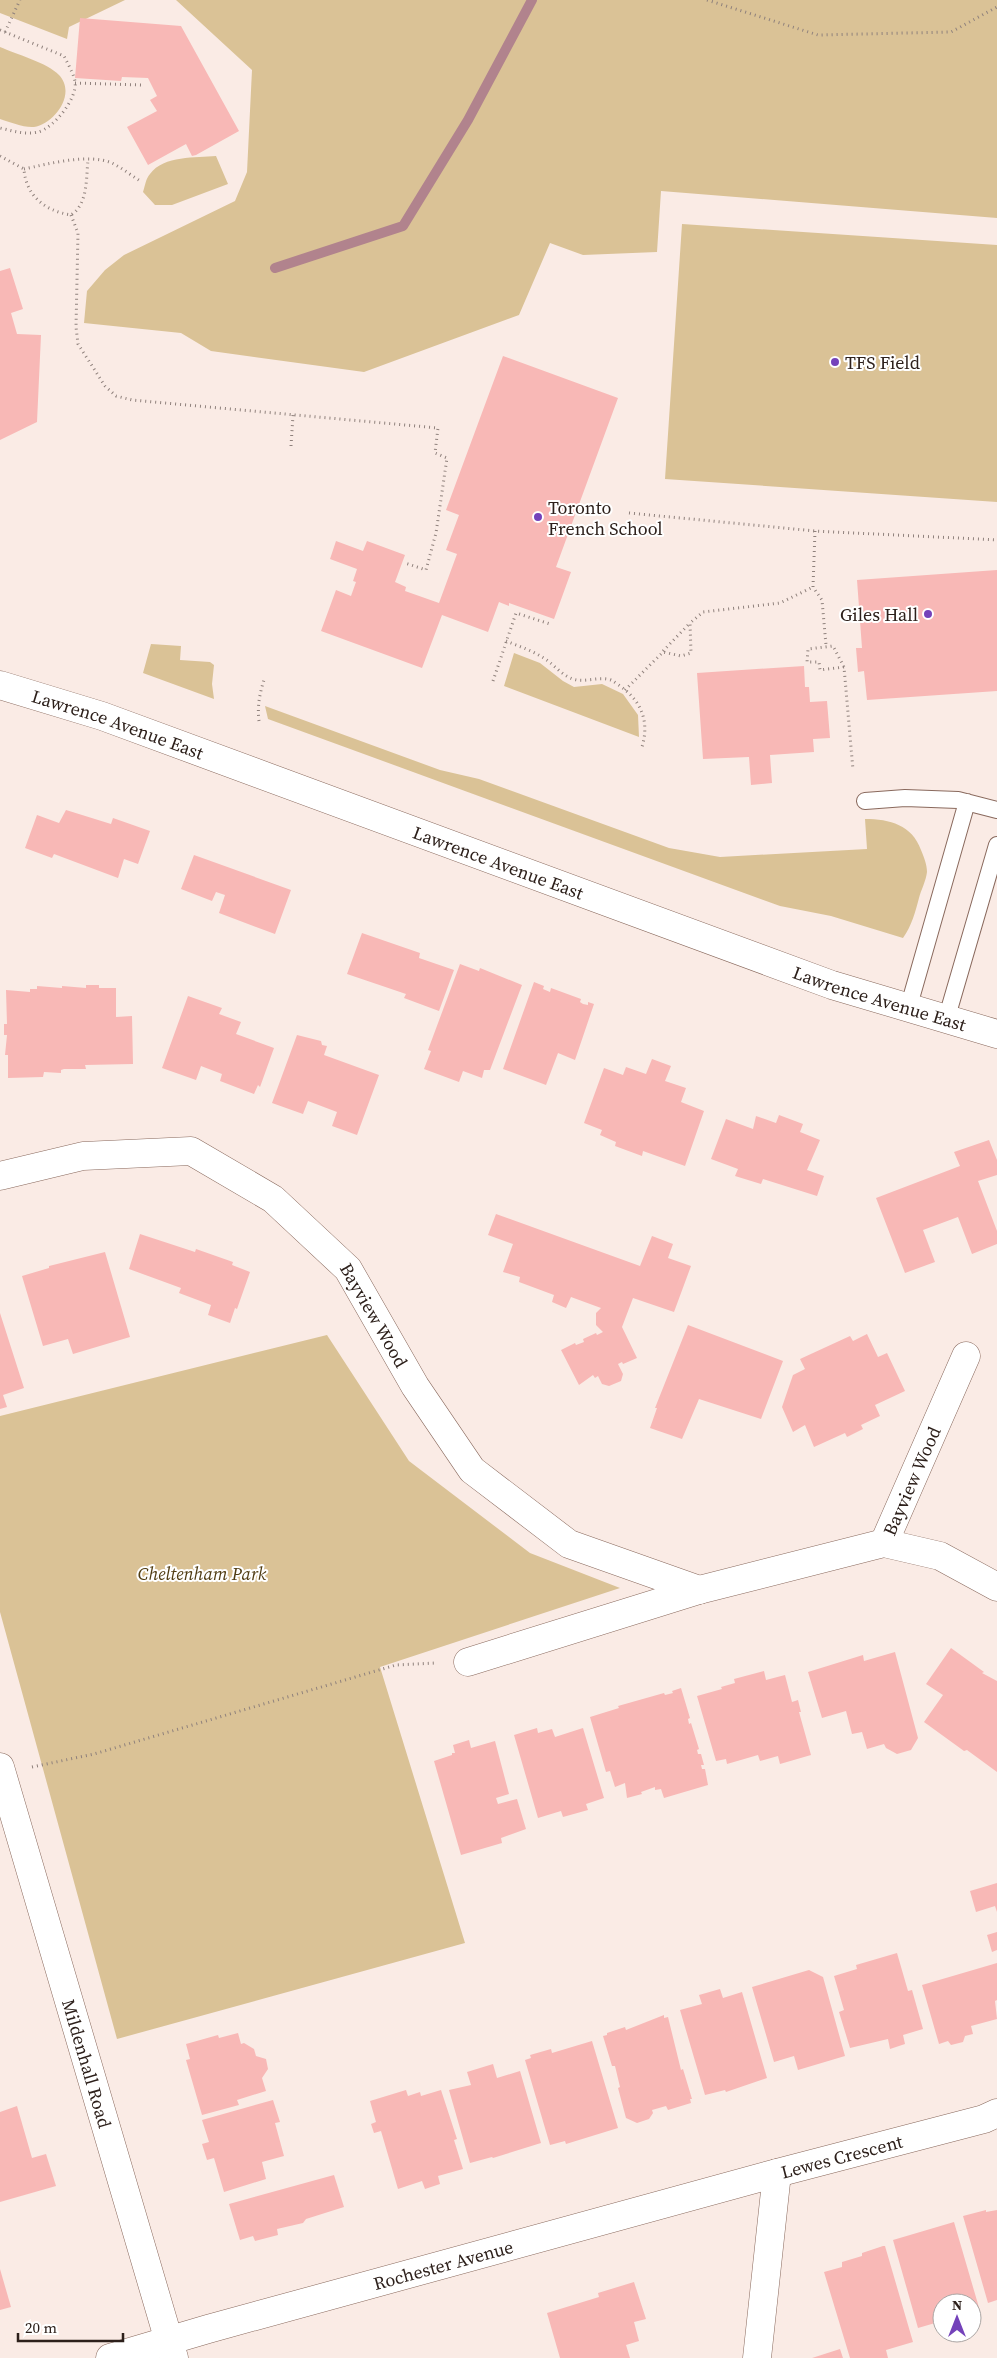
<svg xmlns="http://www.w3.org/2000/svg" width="997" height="2358" viewBox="0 0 997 2358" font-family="'Source Serif 4',serif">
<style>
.green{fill:#dac296}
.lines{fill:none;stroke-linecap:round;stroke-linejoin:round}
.stream{stroke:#b1838d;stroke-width:10}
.building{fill:#f8b8b6}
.service-casing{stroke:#89695d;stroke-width:18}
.minor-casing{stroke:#89695d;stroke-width:29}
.secondary-casing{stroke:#89695d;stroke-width:29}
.path{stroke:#8f817c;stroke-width:3;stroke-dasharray:1 4;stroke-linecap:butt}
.service{stroke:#fff;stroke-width:16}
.minor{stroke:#fff;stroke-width:28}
.secondary{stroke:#fff;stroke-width:28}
.poi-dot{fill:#7442ba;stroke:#fff;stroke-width:2}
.labels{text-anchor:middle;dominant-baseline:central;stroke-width:4;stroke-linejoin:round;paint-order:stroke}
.poi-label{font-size:18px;fill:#2d201b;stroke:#fff;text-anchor:start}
.street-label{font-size:18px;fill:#2d201b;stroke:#fff}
.park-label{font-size:18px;font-style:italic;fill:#503c13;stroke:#fff}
</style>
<rect width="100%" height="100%" fill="#faebe5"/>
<path class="green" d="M0 0H125L69 27 67 39 0 13Z
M176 0H997V218L661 191 657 252 583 255 550 243 519 315 364 372 211 351 181 333 84 323 87 291 105 270 124 255 235 201 247 172 252 70Z
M0 47C16 54 48 63 59 75 77 94 54 124 34 127 24 128 10 122 0 119Z
M216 156 228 184 172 205H155L143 192C145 186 146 178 150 174 164 155 196 158 216 156Z
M682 224 997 245V502L665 479Z
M151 644 181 646 180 660 210 662 214 665 212 684 214 699 143 673Z
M514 653 540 663 563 681 574 687 602 684 623 694 638 715 639 737 504 686Z
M265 706 440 770 479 779 669 848 720 857 867 849 865 819C890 819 912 825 921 850 924 857 927 865 927 872 926 881 921 890 919 898 915 913 912 925 903 938L831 916 780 906 268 719Z
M327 1335 409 1461 530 1553 620 1588 380 1667 465 1943 117 2039 0 1612V1416Z"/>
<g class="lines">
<path class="stream" d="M275 268 403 226 468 120 532 0"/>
</g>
<path class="building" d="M80 18 181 26 239 131 196 155 192 156 186 144 148 165 127 127 157 111 150 100 157 96 148 78 122 77 121 81 75 78Z
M10 268 23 309 11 313 17 334 41 335 37 422 0 440V271Z
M503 356 618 398 556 567 571 572 554 619 509 603V606L499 602 488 632 442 615 422 668 321 631 336 590 351 596 356 582 353 581 357 569 330 559 336 541 363 551 367 541 405 555 395 582 406 587 405 591 439 603 457 554 446 550 459 515 446 510Z
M997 570V691L867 700 864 671 858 672 856 648H862L857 580Z
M804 666 805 687H809L810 702 827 701 830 738 813 739 814 752 770 755 772 783 751 785 749 757 703 759 697 673Z
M66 810 111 824 113 818 150 831 138 864 124 859 118 878 54 854 52 858 25 848 37 815 59 823Z
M194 855 291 890 275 934 219 913 225 895 216 892 212 901 181 889Z
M362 933 420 953 419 958 454 970 439 1011 404 998 406 994 347 974Z
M460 964 479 971 480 968 522 985 490 1070H484L482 1078 463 1071 459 1082 424 1069 431 1051 428 1050Z
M534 982 544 986 543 989 550 992 551 988 581 999 580 1002 583 1004 588 1005V1002L594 1004 575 1060 558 1053 546 1085 503 1069Z
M86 985H99V988H116V1017L132 1016 133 1064 85 1065 86 1069H64L61 1070V1073L44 1072 43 1077 8 1078V1055H5L7 1035H4V1024H7L6 990 30 992V989H37V986L62 988V986L86 988Z
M188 996 222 1008 219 1014 241 1022 236 1034 274 1048 260 1087 258 1085 254 1094 220 1081 222 1074 201 1066 196 1080 162 1068Z
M297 1035 321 1041 322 1045 327 1046 324 1055 379 1075 357 1135 332 1126 337 1112 308 1101 303 1114 272 1103Z
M652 1059 671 1066 665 1081 686 1088 681 1102 704 1111 685 1166 643 1151 642 1156 615 1146 616 1142 600 1135 602 1130 584 1123 604 1068 623 1075 626 1067 646 1074Z
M779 1115 803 1124 800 1132 820 1140 807 1170 824 1176 817 1196 763 1179 761 1184 735 1176 738 1169 711 1159 726 1119 753 1129 756 1116 776 1123Z
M989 1140 997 1160V1175L978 1181 997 1231V1244L972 1254 958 1217 923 1230 935 1262 905 1273 876 1198 960 1166 954 1152Z
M496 1214 640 1266 652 1236 673 1244 668 1258 691 1266 674 1312 633 1298 622 1327 637 1358 623 1364 622 1362 618 1364 623 1374 621 1381 609 1386 602 1384 598 1376 595 1378 593 1375 579 1385 561 1350 575 1343 576 1345 584 1342 583 1339 596 1333 597 1335 603 1332 596 1325V1313L601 1308 571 1297 566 1308 552 1302 554 1295 519 1282 520 1277 503 1272 513 1244 488 1235Z
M140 1234 195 1252 196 1249 233 1262 232 1265 250 1272 237 1309 235 1308 230 1323 208 1315 211 1305 179 1293 181 1288 129 1269Z
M105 1252 130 1337 73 1354 68 1339 43 1346 22 1276 49 1268V1266Z
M0 1313 24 1388 3 1395 7 1407 0 1409Z
M688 1325 783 1361 761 1419 699 1399 682 1439 650 1428 657 1408H655Z
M867 1334 878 1357 887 1353 905 1391 875 1405 880 1416 861 1425 863 1429 847 1437 845 1433 814 1447 805 1425 793 1432 782 1407 793 1375 805 1369 800 1359 850 1336 853 1341Z
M951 1648 984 1672 982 1673 997 1681V1772L967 1750 964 1751 924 1722 943 1695 926 1684Z
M895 1652 918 1738 911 1750 897 1754 886 1748 884 1744 867 1749 862 1732 852 1734 846 1711 822 1718 808 1672 863 1655 864 1661Z
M764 1671 766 1680 785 1675 792 1702 798 1700 801 1712H799L811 1755 780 1764 778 1756 760 1761 758 1755 727 1764 726 1759 716 1761 697 1696 722 1689 721 1687 735 1683 734 1679Z
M681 1688 690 1718 688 1719 689 1724 691 1723 699 1749 697 1750 698 1754H701L704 1765H701L702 1769H705L708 1785 664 1798 661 1789 655 1790V1787L641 1792 642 1794 627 1798 625 1783 615 1787 610 1771 606 1772 590 1717 619 1708 618 1706 664 1693 665 1695 673 1693 672 1691Z
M537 1728 538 1733 552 1729 555 1737 583 1728 604 1798 586 1804 588 1810 563 1817 561 1811 538 1818 514 1735Z
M469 1740 471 1748 495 1741 509 1794 496 1798 498 1804 517 1799 526 1829 501 1838 502 1843 461 1855 434 1761 452 1755V1753H455L453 1745Z
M997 1883V1912L995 1906 976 1912 970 1891Z
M997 1932V1950L992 1952 987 1935Z
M897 1953 908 1991 912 1990 923 2029 903 2035 905 2044 890 2049 888 2039 850 2048 839 2012 844 2010 834 1976 857 1969 856 1965Z
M997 1963V2000L995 2001 997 2019 971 2026 973 2034 965 2036 963 2042 951 2045 948 2041 939 2044 922 1985Z
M809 1970 823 1977 845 2056 798 2070 794 2056 774 2062 752 1987Z
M720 1989 723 1998 742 1992 767 2078 726 2092 725 2090 705 2095 680 2010 702 2004 699 1995Z
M664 2015V2018L668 2017 681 2070 683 2069 692 2099H690L691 2103 668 2110 666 2106 652 2110 653 2113 649 2119 637 2123 626 2118 618 2088 620 2087 615 2066H612L603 2036 607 2035V2033L625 2027 626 2030Z
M238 2033 241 2044 244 2043 254 2049 256 2056 266 2059 268 2069 262 2078 266 2091 237 2100 239 2105 202 2115 186 2060 190 2059 186 2044 218 2035 219 2038Z
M592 2041 618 2128 566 2144 565 2141 550 2145 525 2060 531 2058 530 2055 551 2049 552 2053Z
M493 2064 497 2078 520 2071 541 2143 493 2158 492 2157 470 2163 449 2090 471 2085 467 2072Z
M406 2090 408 2096 420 2092 421 2096 441 2090 457 2139 454 2140 463 2169 438 2176 440 2184 425 2189 422 2181 398 2189 381 2131 374 2133 371 2124 376 2122 370 2101Z
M273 2100 280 2122 275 2123 284 2156 262 2162 266 2179 224 2192 214 2158 207 2160 202 2144 209 2142 202 2120Z
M17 2106 32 2158 46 2154 56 2186 0 2202V2112Z
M334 2175 344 2207 306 2219 303 2223 277 2229 278 2235 255 2241 253 2236 240 2240 229 2204Z
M986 2210V2212L997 2210V2300L988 2303 963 2216Z
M954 2222 980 2311H976L977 2315 972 2316V2303H942V2321L918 2328 893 2240Z
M883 2246H885L913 2342 886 2350 888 2358H850L824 2272 842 2267V2262L862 2256V2253Z
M0 2269 11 2307 0 2310Z
M634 2282 646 2319 634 2322 639 2341 626 2345 630 2358H560L547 2313 599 2297 598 2293Z
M840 2349 843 2358H812Z"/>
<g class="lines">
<g class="service-casing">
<path id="service" d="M865 801 905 798 958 800 997 810
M908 1009 967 802
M946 1020 997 845"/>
</g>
<g class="minor-casing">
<g id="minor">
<path id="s1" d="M0 1176 83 1156 191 1151 273 1199 348 1269 415 1386 472 1470 569 1544 699 1590"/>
<path id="s2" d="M884 1543 966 1356"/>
<path d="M468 1662 699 1590 884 1543 940 1556 997 1587"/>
<path id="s3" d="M0 1767 174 2358"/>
<path id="s4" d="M110 2358 208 2329 777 2173 984 2119 997 2113"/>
<path d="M757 2358 777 2173"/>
</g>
</g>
<g class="secondary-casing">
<g id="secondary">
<path id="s5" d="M0 685 102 716 832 985 997 1034"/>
</g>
</g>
<path class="path" d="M707 0 818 35 951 32 997 7
M0 30 64 56C68 64 73 73 75 81 78 98 54 128 38 132 25 135 13 131 0 128
M5 32 20 0
M75 83 141 85
M0 156 24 169C26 196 45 211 71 215 88 204 86 179 88 160
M24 169C48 164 88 153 112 163 122 168 132 176 142 182
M71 215 78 233 76 327 78 344 105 386 116 396 132 400 438 428 435 453 447 458 436 533 426 570 405 563
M291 446 293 415
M629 513 815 531 997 540
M815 531 813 587 822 600 826 645
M506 641C518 646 531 650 542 657 553 663 561 675 573 679 584 683 599 676 611 680 615 682 620 686 624 689 643 704 649 724 642 747
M663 651 690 623
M844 667 820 670 819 662H807L808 649 833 646 844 667 853 770
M493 681 516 613 550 624
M625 690 663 652 681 656 691 653 690 623 703 612 780 603 813 587
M259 721C257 705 260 692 265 677
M32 1767 94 1754 396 1665 436 1663"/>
<use href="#service" class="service"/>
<use href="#minor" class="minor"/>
<use href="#secondary" class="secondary"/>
</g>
<g class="poi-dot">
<circle cx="835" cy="362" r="5"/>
<circle cx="538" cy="517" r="5"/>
<circle cx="928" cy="614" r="5"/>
</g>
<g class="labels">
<g class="poi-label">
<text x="845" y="362">TFS Field</text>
<text x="548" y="507">Toronto<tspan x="548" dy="21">French School</tspan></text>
<text x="918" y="614" text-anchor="end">Giles Hall</text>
</g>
<g class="street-label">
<text stroke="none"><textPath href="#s5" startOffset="124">Lawrence Avenue East</textPath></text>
<text stroke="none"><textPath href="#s5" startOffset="529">Lawrence Avenue East</textPath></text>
<text stroke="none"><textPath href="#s5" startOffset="934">Lawrence Avenue East</textPath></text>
<text stroke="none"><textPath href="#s1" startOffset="444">Bayview Wood</textPath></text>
<text stroke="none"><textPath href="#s2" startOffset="68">Bayview Wood</textPath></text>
<text stroke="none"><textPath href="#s3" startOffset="309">Mildenhall Road</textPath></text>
<text stroke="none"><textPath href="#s4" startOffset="759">Lewes Crescent</textPath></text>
<text stroke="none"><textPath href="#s4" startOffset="346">Rochester Avenue</textPath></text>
</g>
<g class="park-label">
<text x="202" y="1573">Cheltenham Park</text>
</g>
</g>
<g transform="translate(957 2318)"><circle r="24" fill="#ffffff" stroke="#aba6a4"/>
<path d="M0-4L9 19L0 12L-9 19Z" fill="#7442ba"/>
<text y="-8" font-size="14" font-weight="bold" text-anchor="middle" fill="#2d201b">N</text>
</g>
<path d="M18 2333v8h105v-8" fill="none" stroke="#2d201b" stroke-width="2.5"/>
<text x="25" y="2333" font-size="15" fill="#2d201b" stroke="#ffffff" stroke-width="4" paint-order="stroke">20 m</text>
</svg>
